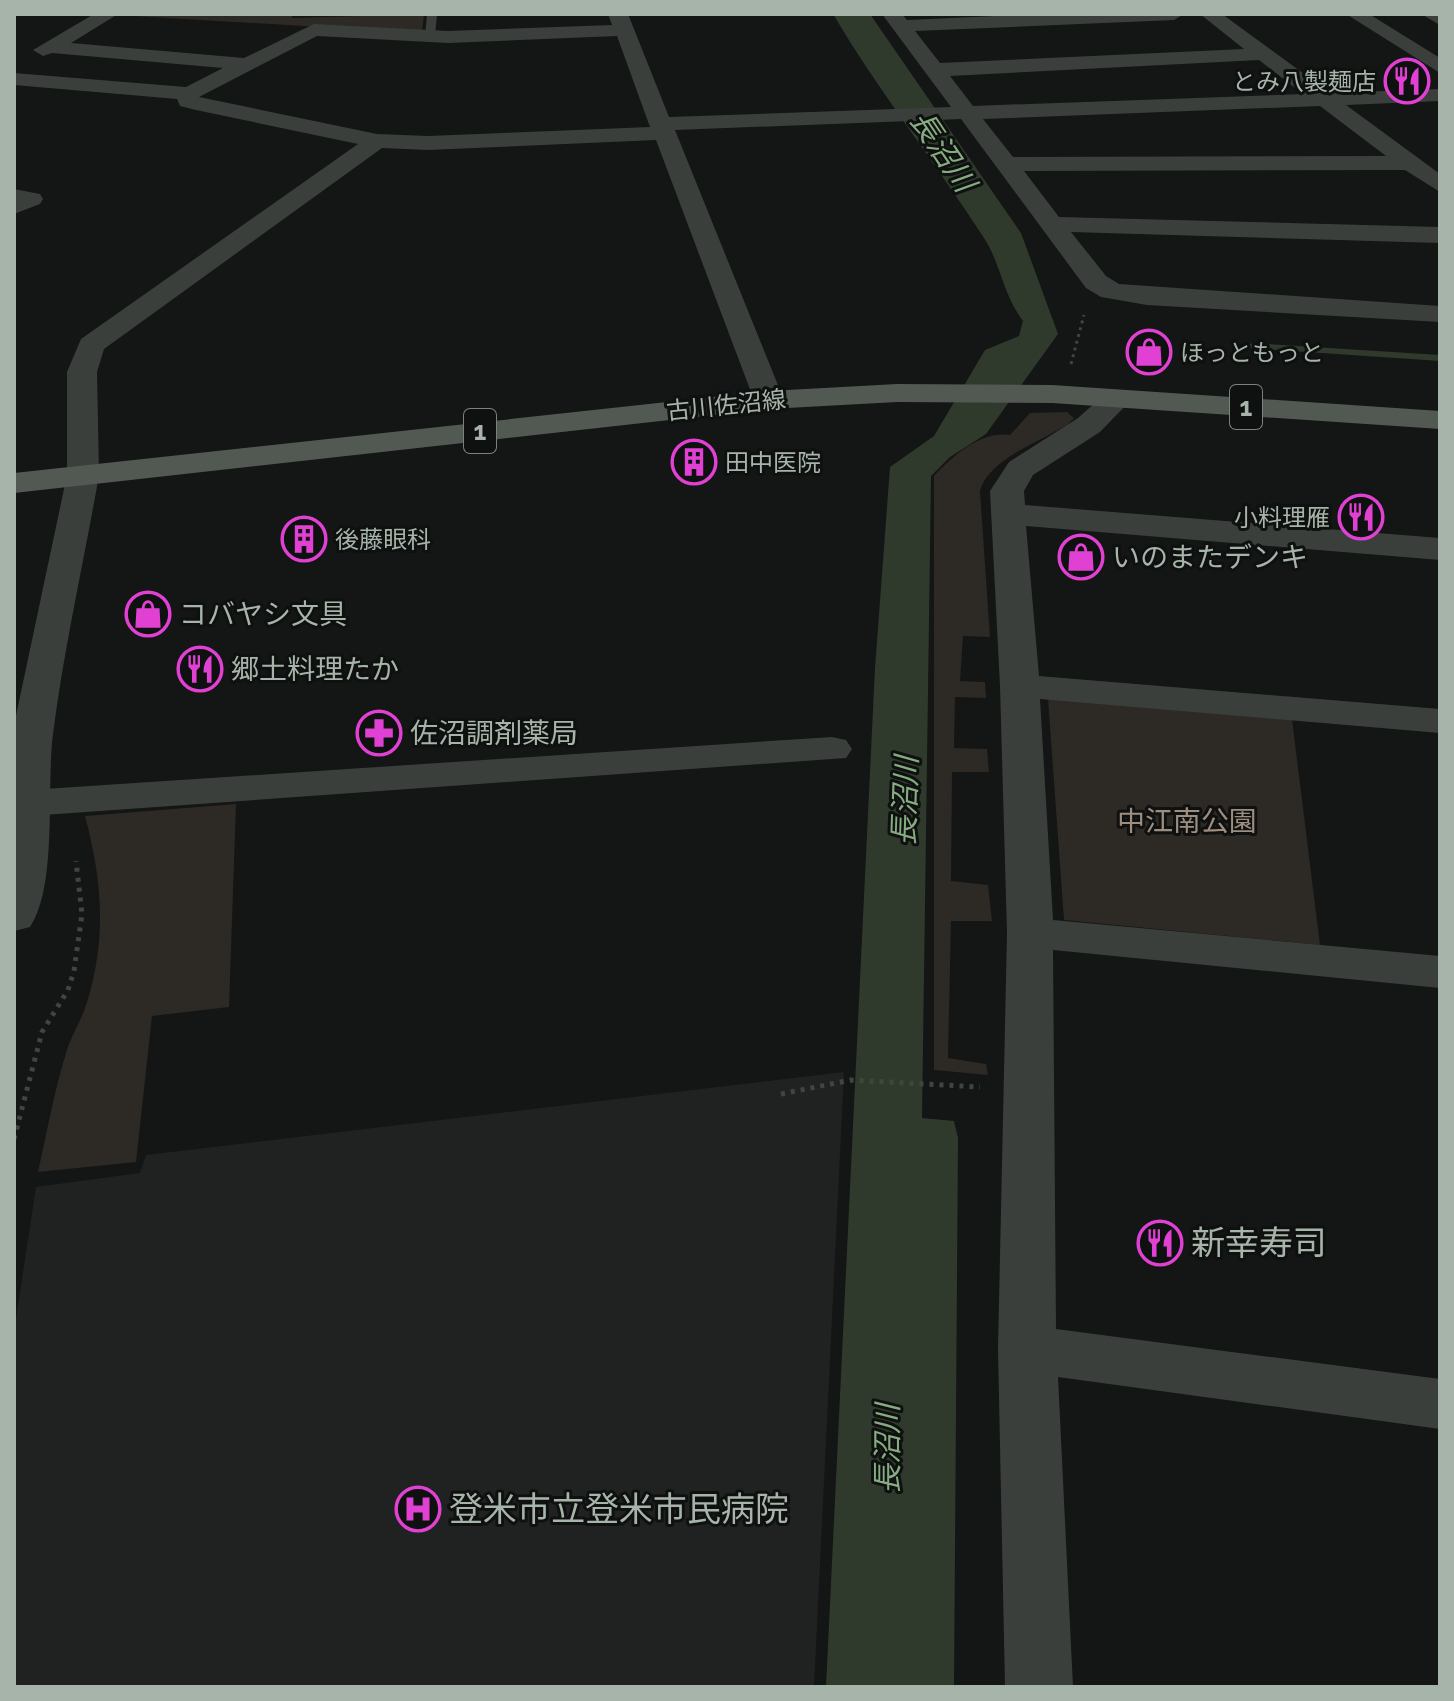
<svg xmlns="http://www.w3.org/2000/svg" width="1454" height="1701" viewBox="0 0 1454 1701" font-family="Raleway,'Noto Sans JP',sans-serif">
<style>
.built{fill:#202221}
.green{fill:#2d2925}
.water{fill:#2f3a2d}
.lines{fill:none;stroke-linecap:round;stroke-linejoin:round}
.stream{fill:#2f3a2d;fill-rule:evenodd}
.path-far1{stroke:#3f4640;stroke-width:3;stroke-dasharray:3 4;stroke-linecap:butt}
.path{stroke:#3f4640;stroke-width:5;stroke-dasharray:4 6;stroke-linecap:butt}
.service{fill:#3a3f3c;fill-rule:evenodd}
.minor{fill:#3a3f3c;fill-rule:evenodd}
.tertiary{fill:#3a3f3c;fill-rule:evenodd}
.primary{fill:#525953;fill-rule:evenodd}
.labels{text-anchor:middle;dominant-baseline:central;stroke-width:6;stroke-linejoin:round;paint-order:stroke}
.far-poi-label{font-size:24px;fill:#a7b4a9;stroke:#0f1010;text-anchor:start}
.far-street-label{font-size:24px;fill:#a7b4a9;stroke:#0f1010}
.shield{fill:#0f1010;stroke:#79837b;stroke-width:2}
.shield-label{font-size:26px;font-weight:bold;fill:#a7b4a9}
.poi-label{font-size:28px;fill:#a7b4a9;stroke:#0f1010;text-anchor:start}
.park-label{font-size:28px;fill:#9e8e80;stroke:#0f1010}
.water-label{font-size:30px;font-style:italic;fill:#86ad81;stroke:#0f1010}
.near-poi-label{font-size:34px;fill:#a7b4a9;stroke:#0f1010;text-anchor:start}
</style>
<rect width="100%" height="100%" fill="#141515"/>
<path class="built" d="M844 1072 814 1687H14V1332L36 1187 140 1173 146 1155Z"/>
<path class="green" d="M120 14H292V18L424 14 422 33 117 15Z
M1067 412 1074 418 1068 424C1041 442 989 458 980 491L990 637 963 636 960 681 985 682 986 698 955 697 954 748 987 749 989 772H952L951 881 988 885 992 921H951L948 1058 986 1064 988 1075 934 1070V476C954 455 980 431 1010 435L1030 413Z
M1048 699 1292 719 1320 945 1064 920Z
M236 804 229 1007 152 1016 136 1162 38 1172C47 1132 54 1092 66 1053 71 1035 82 1020 87 1002 107 938 102 880 85 816Z"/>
<path class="water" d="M833 14H870L1021 233 1058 334 986 434 950 457 931 476 922 1118 954 1121 958 1138 954 1687H826L875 668 890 467 934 436 985 350 1019 336 1023 321C1003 295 1001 264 984 238 935 162 879 92 833 14Z"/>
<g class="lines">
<path class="stream" d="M1252 343 1440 355V361L1249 348 1247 346Z"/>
<path class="path-far1" d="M1071 364 1084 315"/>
<path class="path" d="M781 1094 851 1080 980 1087
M14 1139 42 1032 68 990 74 971 82 914 76 861"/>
<path class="service" d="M427 14H437L435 36 430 39 425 36Z"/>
<path class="minor" d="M94 14H118L71 43 244 58 314 24 448 31 612 25 608 14H628L669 117 951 107 882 14H902L907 20 1042 14H1184L1174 20 915 31 940 63 1244 49 1200 14H1222L1330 93 1440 89V101L1346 105 1440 174V192L1405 170 1024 171 1059 217 1440 227V243L1071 232 1106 276 1119 284 1440 306V322L1147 305 1101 297 1086 288 961 119 675 130 784 400 780 406H758L754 400 656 140 428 150 382 148 104 349 97 372 99 475 95 482 83 485 71 482 67 475V372L81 339 358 144 196 110 180 106 177 99 14 85V73L186 87 223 68 52 53 43 56 33 50ZM317 36 448 43 617 36 650 127 428 136 377 134 199 97ZM1259 60 1303 94 973 106 950 76ZM1320 106 1386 156 1013 157 983 119Z
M1346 14H1369L1440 58V73Z
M1421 14H1440V25Z
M14 189 40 194 43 199 40 204 14 214Z
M1117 390 1128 393 1132 399 1100 432 1033 475 1024 491 1025 505 1440 538V560L1026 526 1039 676 1440 709V733L1040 699 1053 920 1440 956V988L1053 950 1056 1329 1440 1379V1429L1058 1377 1073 1687H1005L998 1349 1007 933 1000 686 990 491 1009 462 1078 418 1106 393Z
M832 737 846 740 852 749 846 758 29 816 14 812V794L29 790Z"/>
<path class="tertiary" d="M83 465 95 468 99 475C84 561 64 648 53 734 46 786 58 885 30 927L14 931V725L67 475 71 468Z"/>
<path class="primary" d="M897 384 1052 385 1440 411V429L1052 403 897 402 769 409 14 493V473L769 391Z"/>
</g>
<defs>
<g id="restaurant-ring" transform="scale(2.3)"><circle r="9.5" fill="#0f1010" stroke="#e041d2" stroke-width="1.5"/><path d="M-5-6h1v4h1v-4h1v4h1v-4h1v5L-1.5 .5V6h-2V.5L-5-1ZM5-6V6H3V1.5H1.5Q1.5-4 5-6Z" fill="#e041d2"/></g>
<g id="shop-ring" transform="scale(2.3)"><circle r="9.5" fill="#0f1010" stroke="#e041d2" stroke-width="1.5"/><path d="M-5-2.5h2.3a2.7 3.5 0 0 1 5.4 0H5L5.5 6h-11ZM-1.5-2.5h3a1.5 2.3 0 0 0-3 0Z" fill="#e041d2"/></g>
<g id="building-ring" transform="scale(2.3)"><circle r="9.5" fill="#0f1010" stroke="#e041d2" stroke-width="1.5"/><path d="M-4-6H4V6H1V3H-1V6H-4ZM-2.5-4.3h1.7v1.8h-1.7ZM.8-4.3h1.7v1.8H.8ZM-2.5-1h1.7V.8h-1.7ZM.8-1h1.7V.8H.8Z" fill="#e041d2"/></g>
<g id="pharmacy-ring" transform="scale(2.3)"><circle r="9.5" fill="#0f1010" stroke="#e041d2" stroke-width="1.5"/><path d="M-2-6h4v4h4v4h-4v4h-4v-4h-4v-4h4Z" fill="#e041d2"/></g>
<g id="hospital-ring" transform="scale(2.3)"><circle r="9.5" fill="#0f1010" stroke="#e041d2" stroke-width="1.5"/><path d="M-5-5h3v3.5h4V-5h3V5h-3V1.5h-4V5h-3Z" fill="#e041d2"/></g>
</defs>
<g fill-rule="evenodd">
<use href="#restaurant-ring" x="1407" y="81"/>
<use href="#shop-ring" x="1149" y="352"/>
<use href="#building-ring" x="694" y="462"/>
<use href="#restaurant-ring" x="1361" y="517"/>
<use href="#building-ring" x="304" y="539"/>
<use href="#shop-ring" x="1081" y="557"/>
<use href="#shop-ring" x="148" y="614"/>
<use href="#restaurant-ring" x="200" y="669"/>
<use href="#pharmacy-ring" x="379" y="733"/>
<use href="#restaurant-ring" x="1160" y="1243"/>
<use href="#hospital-ring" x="418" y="1509"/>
</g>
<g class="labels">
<g class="far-poi-label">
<text x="1376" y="81" text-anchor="end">とみ八製麺店</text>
<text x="1180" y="352">ほっともっと</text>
<text x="725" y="462">田中医院</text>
<text x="1330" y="517" text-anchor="end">小料理雁</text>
<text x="335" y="539">後藤眼科</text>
</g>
<g class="far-street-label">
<text transform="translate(726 405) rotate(-6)">古川佐沼線</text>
</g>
<g class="shield">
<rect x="1230" y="385" width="32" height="44" rx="6"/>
<rect x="464" y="409" width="32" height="44" rx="6"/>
</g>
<g class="shield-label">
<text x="1246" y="407">1</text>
<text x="480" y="431">1</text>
</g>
<g class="poi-label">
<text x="1112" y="557">いのまたデンキ</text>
<text x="179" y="614">コバヤシ文具</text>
<text x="231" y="669">郷土料理たか</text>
<text x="410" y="733">佐沼調剤薬局</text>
</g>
<g class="park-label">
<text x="1187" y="821">中江南公園</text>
</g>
<g class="water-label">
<text transform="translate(943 151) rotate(56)">長沼川</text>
<text transform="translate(905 801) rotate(-88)">長沼川</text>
<text transform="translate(887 1449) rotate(-90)">長沼川</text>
</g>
<g class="near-poi-label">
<text x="1191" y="1243">新幸寿司</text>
<text x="449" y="1509">登米市立登米市民病院</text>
</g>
</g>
<rect width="1454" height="1701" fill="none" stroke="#a7b4a9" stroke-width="32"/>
</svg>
